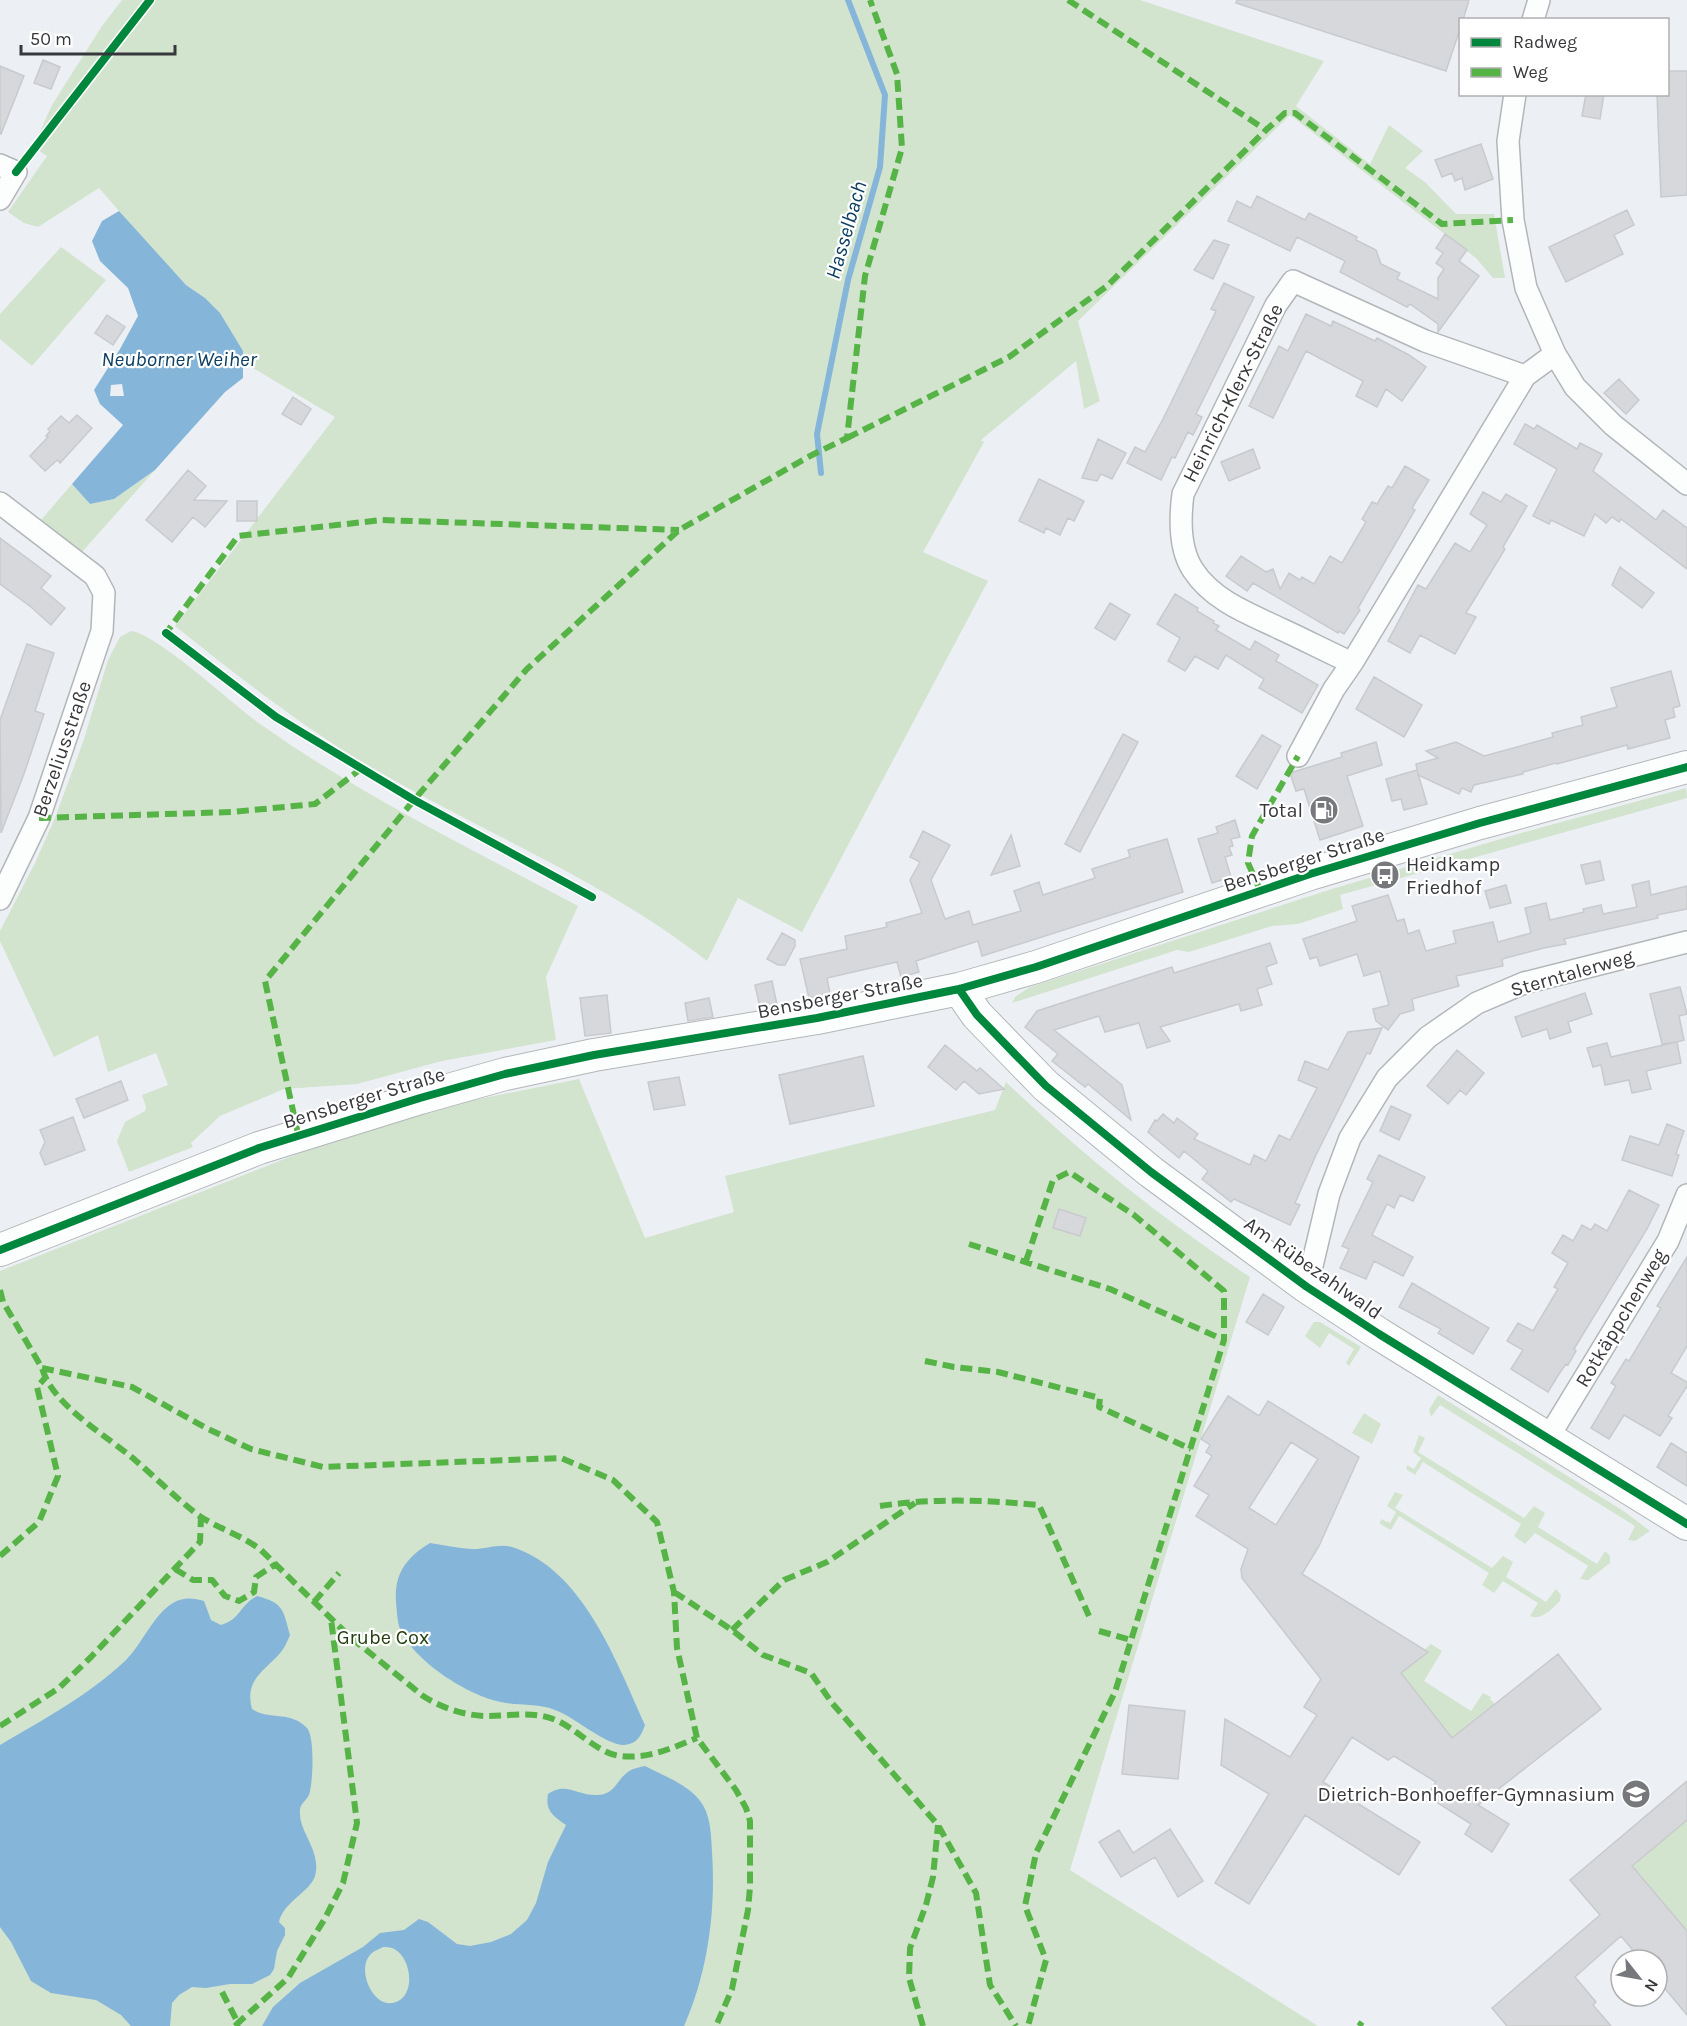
<svg xmlns="http://www.w3.org/2000/svg" width="1687" height="2026" viewBox="0 0 1687 2026" font-family="Karla,sans-serif">
<style>
.green{fill:#d2e3ce}
.water{fill:#86b5da;fill-rule:evenodd}
.lines{fill:none;stroke-linecap:round;stroke-linejoin:round}
.stream{stroke:#86b5da;stroke-width:6}
.building{fill:#d7d8db;stroke:#c9cacd;stroke-width:1.5;fill-rule:evenodd}
.street-casing{stroke:#b3b6b9;stroke-width:24}
.secondary-casing{stroke:#b3b6b9;stroke-width:34}
.street{stroke:#fcfdfd;stroke-width:21}
.secondary{stroke:#fcfdfd;stroke-width:32}
.quiet{stroke:#56b346;stroke-width:6;stroke-dasharray:12 6;stroke-linecap:butt}
.cycleway-casing{stroke:#fff;stroke-width:11}
.cycleway{stroke:#00873e;stroke-width:8}
.labels{text-anchor:middle;dominant-baseline:central;stroke-width:4.5;stroke-linejoin:round;paint-order:stroke}
.street-label{font-size:20px;fill:#36383b;stroke:#fff}
.poi-label{font-size:20px;fill:#36383b;stroke:#fff;text-anchor:end}
.park-label{font-size:20px;fill:#244012;stroke:#fff}
.water-label{font-size:21px;font-style:italic;fill:#0c3f62;stroke:#fff}
</style>
<rect width="100%" height="100%" fill="#ecf0f4"/>
<path class="green" d="M122 0H1140L1324 61 1296 106 1370 164 1389 125 1423 151 1405 168 1425 182 1456 214H1494L1505 278H1493L1476 258 1290 115 1078 321 1100 401 1084 409 1076 361 981 440 984 442 923 552 988 581 802 932 738 898 707 961C610 885 496 838 390 778 313 735 244 681 175 626L335 417 243 362V351L205 298 186 285 160 258 99 188 38 227 24 223 8 212 47 156 33 147 52 105 102 26Z
M61 247 106 280 32 366 0 339V314Z
M155 470 82 552 41 520 72 484 90 504 114 499Z
M131 631C158 634 235 707 263 726 362 796 472 849 578 906L546 977 556 1040 442 1061 357 1084 284 1089 220 1116 191 1143 193 1147 129 1172 117 1141 125 1122 145 1111 146 1107 142 1095 168 1085 156 1053 108 1072 98 1035 54 1057 0 941V931L35 863 55 818 83 742 108 660 120 637Z
M1686 788 1687 798 1340 895 1343 909 1298 924 1272 926 1189 952 1177 950 1012 1003 1015 997 1030 987 1332 889 1521 833Z
M579 1079 645 1238 734 1212 725 1176 995 1110 1006 1082C1082 1155 1162 1219 1250 1277L1070 1870 1318 2026H0V1271L361 1129 424 1110Z
M1314 1322H1320L1361 1347 1349 1366 1346 1363 1354 1349 1329 1333 1320 1348 1305 1336Z
M1438 1395 1625 1512 1650 1531 1635 1541 1628 1540 1635 1526 1440 1405 1431 1417 1429 1410Z
M1364 1413 1381 1424 1372 1444 1352 1433Z
M1419 1435 1425 1438 1418 1452 1524 1518 1534 1506 1545 1513 1538 1527 1597 1564 1605 1551 1610 1556V1563L1588 1580 1580 1579 1588 1566 1587 1565 1535 1533 1525 1544 1514 1536 1521 1524 1423 1462 1415 1475 1406 1469 1407 1465 1414 1469 1421 1458 1413 1452Z
M1395 1492 1403 1495 1395 1508 1492 1568 1503 1556 1513 1562 1506 1577 1546 1602 1556 1589 1561 1595 1560 1601C1552 1609 1541 1621 1530 1616L1538 1603 1503 1581 1494 1593 1482 1585 1489 1573 1399 1516 1391 1530 1380 1524 1381 1519 1390 1523 1396 1512 1387 1506Z
M1431 1644 1442 1651 1424 1681 1471 1711 1483 1693 1491 1697 1490 1699 1495 1704 1452 1738 1401 1673 1427 1653 1424 1650Z
M1687 1820V1931L1632 1866Z"/>
<path class="water" d="M119 211 186 285 205 298 220 313 243 351V378L225 392 155 470 114 499 90 504 72 484 123 425 100 404 94 390 120 349 138 316 128 288 100 261 92 241 102 221ZM122 384 124 396H110L111 385Z
M430 1543C444 1545 458 1548 471 1549 485 1550 497 1543 512 1547 583 1569 617 1663 645 1725 641 1736 637 1744 624 1745 605 1745 575 1717 555 1710 539 1703 518 1706 501 1702 468 1696 413 1660 400 1629 397 1621 397 1610 396 1602 394 1573 407 1557 430 1543Z
M257 1596C284 1603 283 1610 290 1635 288 1640 285 1647 281 1652 265 1671 244 1679 252 1709 271 1721 290 1710 307 1728 315 1737 313 1784 309 1795 306 1801 300 1804 300 1810 298 1832 322 1850 315 1876 310 1892 283 1902 279 1922L285 1928V1935L277 1951 274 1969 270 1975 252 1984H230L206 1988 192 1987 179 1995 172 2003 170 2026H131L121 2015 96 2000 51 1993 31 1981 11 1942 0 1927V1745C43 1720 89 1695 126 1660 142 1644 154 1614 173 1603 184 1597 193 1598 204 1601L211 1620 221 1625C241 1619 239 1606 257 1596Z
M645 1766C664 1776 693 1786 704 1807 711 1821 711 1836 712 1852 716 1910 708 1972 684 2026H262L273 2007 300 1983 363 1947 380 1933 404 1930 419 1919 428 1922 457 1944 470 1946 491 1942 511 1934 527 1920 536 1903 548 1862 566 1825C553 1816 545 1811 548 1794 566 1781 577 1796 598 1795 617 1794 616 1778 631 1770 635 1768 640 1767 645 1766ZM383 1947C386 1947 389 1947 392 1948 411 1955 417 1994 396 2002 374 2011 355 1969 371 1954 373 1951 380 1949 383 1947Z"/>
<g class="lines">
<path class="stream" d="M821 473 817 434 848 280 880 167 885 95 848 0"/>
</g>
<path class="building" d="M1237 0H1469L1463 20H1461V26L1446 71 1236 3Z
M43 60 60 67 51 89 34 83Z
M0 66 24 76 1 134H0Z
M1668 71H1687V195L1661 197 1657 94H1668Z
M1586 94H1604L1600 119 1582 116Z
M1481 144 1493 179 1465 190 1462 178 1455 181 1452 173 1442 177 1435 160Z
M1257 196 1305 220 1309 213 1357 237 1356 240 1376 250 1381 264 1400 273 1397 279 1438 299V278L1444 269 1436 263 1443 253 1436 248 1445 234 1467 250 1459 261 1479 276 1438 332V324L1410 304 1407 307 1340 272 1345 261 1297 237 1290 251 1228 221 1237 201 1251 208Z
M1627 210 1634 225 1614 235 1623 254 1566 282 1549 247Z
M1214 240 1229 245 1213 279 1194 270Z
M1224 283 1254 297 1196 414 1202 417 1193 435 1188 432 1175 458 1172 457 1161 480 1127 463 1135 447 1145 452 1163 419 1216 311 1211 309Z
M1306 314 1331 326 1333 321 1375 341 1377 338 1409 355 1426 367 1402 401 1386 389 1377 407 1356 396 1363 381 1306 351 1273 418 1249 406 1279 346 1288 351Z
M107 315 125 327 113 345 95 333Z
M1619 379 1639 400 1626 414 1604 393Z
M293 397 311 409 301 425 282 414Z
M77 415 92 428 60 463 58 460 55 462 45 471 30 456 48 437 46 436 50 431 48 429 61 416 69 423Z
M1525 424 1534 429 1537 425 1577 449 1580 443 1602 454 1593 471 1656 520 1663 510 1687 528V569L1621 519 1619 522 1612 517 1606 523 1595 514 1584 536 1551 520 1549 524 1533 516 1557 469 1514 444Z
M1098 439 1126 453 1112 479 1101 474 1097 481 1082 478Z
M1253 449 1260 468 1229 481 1221 462Z
M1405 466 1429 480 1412 508 1415 510 1358 608 1360 610 1344 634 1339 631 1338 633 1253 583 1247 591 1226 576 1241 556 1266 572 1273 569 1280 589 1289 573 1300 580 1302 577 1314 584 1330 556 1342 563 1366 522 1362 519 1372 502 1377 504 1388 486 1392 488Z
M188 470 206 486 194 500 227 501 205 527 193 517 172 542 146 520Z
M1039 479 1084 501 1074 521 1068 518 1060 535 1046 528 1044 533 1019 521Z
M1483 492 1501 502 1506 494 1527 506 1503 547 1505 549 1466 613 1476 617 1455 654 1420 635 1410 653 1388 641 1418 585 1426 589 1455 543 1470 552 1487 525 1470 514Z
M237 501H257V521H237Z
M0 538 51 576 41 588 65 608 51 625 31 607 0 584Z
M1620 567 1654 593 1642 608 1612 585Z
M1175 594 1198 608 1197 611 1214 621 1213 623 1219 626 1216 630 1250 650 1255 641 1279 655 1276 661 1318 685 1302 713 1259 688 1264 679 1226 655 1218 669 1195 656 1185 671 1168 661 1180 638 1157 624Z
M1110 603 1130 615 1115 640 1095 628Z
M27 644 54 653 35 711 44 714 24 774 1 833 0 720Z
M1671 671 1680 706 1673 708 1675 717 1665 720 1670 738 1628 749 1627 745 1557 764 1556 763 1523 772V774L1474 785 1471 792 1462 788 1459 794 1418 775 1416 764 1438 758 1426 751 1456 742 1484 756 1553 737 1552 733 1583 725 1581 717 1617 707 1611 688Z
M1374 677 1422 705 1404 737 1356 709Z
M1123 734 1138 742 1080 852 1065 844Z
M1262 735 1281 746 1257 789 1236 776Z
M1376 742 1382 765 1347 776 1363 826 1320 840 1304 789 1296 791 1290 773 1342 757 1341 753Z
M1417 770 1427 804 1404 810 1401 799 1392 801 1386 779Z
M1235 820 1240 837 1231 839 1233 846 1229 847 1232 855 1225 857 1231 877 1212 883 1198 839 1218 833 1216 827Z
M923 831 950 845 931 880 945 919 969 911 973 925 1021 911 1014 891 1039 882 1043 895 1095 878 1092 869 1130 857 1128 850 1167 839 1183 892 982 956 978 941 916 961 919 972 901 977 897 962 827 978 830 993 809 998 800 959 847 949 845 936 887 927 886 923 922 913 910 880 920 862 910 857Z
M1011 835 1020 866 991 875Z
M1600 861 1604 880 1586 884 1581 865Z
M1649 881 1651 895 1687 886V909L1657 915 1658 918 1564 939 1566 944 1544 948 1502 959 1503 966 1456 976 1459 986 1412 999 1414 1010 1400 1014 1388 1030 1376 1021 1373 1009 1389 1005 1380 971 1364 976 1357 954 1320 966 1317 957 1310 959 1303 939 1357 921 1352 906 1388 895 1397 921 1404 919 1408 934 1419 930 1426 951 1456 943 1453 931 1493 922 1498 942 1531 933 1525 908 1546 903 1550 920 1584 912 1583 909 1601 905 1603 914 1637 907 1632 885Z
M1506 885 1511 903 1490 908 1485 891Z
M782 933 795 940V946L785 965H778L767 959Z
M1270 943 1277 963 1266 967 1272 984 1257 989 1262 1005 1241 1011 1239 1004 1160 1027 1170 1041 1147 1048 1139 1023 1105 1032 1099 1016 1054 1030 1122 1085 1131 1120 1088 1084 1085 1087 1052 1061 1058 1054 1025 1027 1037 1011 1172 967 1174 973Z
M772 981 777 1005 760 1008 755 985Z
M1680 987 1687 1014 1679 1016 1684 1040 1677 1042 1681 1063 1646 1071 1651 1089 1632 1093 1629 1080 1605 1085 1601 1065 1593 1067 1587 1048 1607 1043 1611 1057 1676 1042 1662 1044 1650 994Z
M1585 993 1592 1014 1568 1022 1571 1032 1550 1039 1547 1029 1522 1037 1515 1017Z
M607 995 611 1033 585 1036 580 998Z
M709 998 713 1017 688 1021 685 1003Z
M1382 1028 1370 1054 1367 1053 1316 1155 1295 1203 1300 1205 1290 1225 1234 1199 1231 1202 1202 1179 1208 1171 1184 1151 1179 1158 1148 1132 1155 1120 1157 1121 1163 1114 1174 1123 1177 1118 1198 1134 1194 1139 1250 1165 1254 1155 1266 1161 1279 1135 1290 1140 1317 1088 1298 1080 1305 1061 1328 1070 1348 1032Z
M945 1045 977 1071 980 1068 1004 1089 979 1094 964 1081 956 1090 928 1067Z
M1457 1050 1484 1073 1466 1095 1460 1090 1448 1104 1427 1086Z
M863 1056 874 1106 790 1124 779 1075Z
M679 1077 685 1105 654 1110 648 1082Z
M121 1081 128 1100 84 1118 76 1099Z
M1391 1106 1411 1115 1399 1140 1380 1131Z
M73 1117 85 1150 45 1165 40 1153 45 1142 40 1130Z
M1667 1124 1684 1131 1676 1154 1679 1155 1672 1176 1622 1160 1630 1136 1659 1145Z
M1379 1155 1425 1177 1413 1201 1400 1195 1394 1208 1387 1204 1372 1235 1413 1257 1403 1276 1374 1261 1366 1279 1340 1268 1349 1249 1342 1246 1373 1182 1367 1179Z
M1629 1190 1659 1205 1647 1229 1574 1349 1576 1351 1568 1365 1566 1364 1559 1374 1548 1392 1511 1369 1523 1350 1507 1341 1518 1323 1533 1331 1558 1289 1554 1287 1568 1263 1552 1253 1563 1235 1573 1241 1582 1225 1591 1230 1595 1224 1607 1231Z
M1059 1209 1086 1218 1080 1236 1053 1228Z
M1687 1257V1346L1671 1373 1687 1382V1386L1668 1416 1672 1418 1660 1436 1624 1415 1609 1439 1591 1428 1616 1386 1611 1383 1626 1359 1629 1361 1661 1308 1657 1306Z
M1412 1283 1489 1328 1473 1354 1438 1333 1441 1329 1399 1307Z
M1263 1294 1284 1307 1268 1335 1246 1322Z
M1228 1396 1259 1416 1268 1401 1359 1457 1319 1546 1302 1574 1428 1652 1401 1673 1452 1738 1558 1654 1601 1709 1478 1805 1509 1824 1492 1852 1465 1834 1471 1824 1427 1796 1436 1782 1394 1756 1388 1760 1352 1737 1323 1782 1420 1842 1399 1875 1305 1815 1249 1904 1215 1883 1269 1794 1221 1765 1225 1719 1290 1757 1317 1715 1304 1707 1321 1679 1242 1578 1241 1569 1248 1549 1196 1516 1209 1495 1194 1486 1212 1456 1206 1452 1210 1445 1201 1439ZM1291 1442 1318 1459 1276 1525 1249 1508Z
M1671 1443 1687 1453V1486L1657 1467Z
M1129 1705 1185 1711 1178 1779 1122 1774Z
M1687 1781V1820L1632 1866 1687 1931V2015L1657 1979V1960H1641L1621 1936 1575 1977 1596 2002 1593 2005 1611 2026H1507L1492 2008 1600 1915 1570 1880Z
M1170 1829 1203 1881 1178 1897 1155 1857 1121 1877 1099 1842 1119 1830 1133 1853Z"/>
<g class="lines">
<g class="street-casing">
<path id="street" d="M1533 20 1539 0
M1515 94 1508 141 1513 220 1526 288 1555 354 1575 387 1613 425 1687 484
M0 165 16 172 0 199
M0 503 95 576 104 593 102 631 39 818 0 899
M1352 663C1328 652 1305 640 1281 629 1250 614 1213 601 1193 570 1179 549 1180 517 1183 494L1276 305 1293 281 1425 341 1525 376
M1298 756 1334 689 1352 663 1525 376 1555 354
M1307 1287 1329 1194 1350 1138 1387 1078 1428 1037 1477 1003 1524 983 1687 942
M1548 1438 1668 1241 1687 1195"/>
</g>
<g class="secondary-casing">
<path id="secondary" d="M959 989 977 1015 1046 1086 1151 1172 1239 1237 1307 1287 1379 1334 1687 1524
M0 1250 259 1148 420 1098 505 1074 594 1055 817 1018 959 989 1036 967 1310 874 1480 823 1687 767"/>
</g>
<use href="#street" class="street"/>
<use href="#secondary" class="secondary"/>
<path class="quiet" d="M1068 0 1266 130 1285 113H1295L1442 224 1513 220
M847 438 1009 357 1107 286 1266 130
M169 635 166 633 238 536 382 520 679 530
M39 818 232 812 315 804 362 768
M1260 890 1248 863 1252 836 1298 756
M298 1134 265 981 414 800 527 669 679 530 810 456 847 438 865 276 902 148 897 74 870 0
M969 1244 1110 1289 1224 1340
M1026 1261 1053 1180 1069 1172 1134 1215 1224 1291V1340L1115 1692 1036 1853 1025 1906 1046 1960 1028 2026
M0 1290 3 1302 42 1368C52 1405 106 1435 135 1460 155 1477 180 1502 201 1517 220 1529 243 1536 261 1550L349 1636 423 1696C442 1708 465 1716 488 1716 509 1716 532 1711 553 1719 576 1727 597 1754 621 1756 649 1759 672 1748 697 1738
M925 1361 954 1367 998 1372 1100 1398 1099 1407 1191 1449
M42 1368 132 1387 208 1429 251 1449 323 1467 561 1458 613 1480 657 1522 674 1592 677 1648 697 1738 736 1790 746 1808 750 1821V1887L748 1910 732 1989 716 2026
M880 1506C933 1498 985 1500 1039 1505L1089 1616
M0 1556 39 1522 58 1476 37 1387 45 1378
M175 1569 193 1580H212L225 1596 239 1601 254 1592 256 1577 276 1564
M674 1592 732 1630 763 1655 811 1673 832 1703 938 1825 976 1893 990 1985 1016 2026
M314 1602 339 1573
M732 1630 784 1580 827 1562 915 1503
M1099 1631 1131 1640
M0 1726 59 1688 91 1657 200 1542 201 1517
M222 1992 238 2023 235 2026
M237 2026 238 2023 288 1978 324 1920 343 1883 357 1823 331 1619
M923 2026 909 1978 910 1948 926 1905 933 1877 938 1825
M1359 2026 1362 2022"/>
<g class="cycleway-casing">
<path id="cycleway" d="M16 172 150 0
M166 633 276 717 414 800 592 897
M959 989 977 1015 1046 1086 1151 1172 1239 1237 1307 1287 1379 1334 1687 1524
M0 1250 259 1148 420 1098 505 1074 594 1055 817 1018 959 989 1036 967 1310 874 1480 823 1687 767"/>
</g>
<use href="#cycleway" class="cycleway"/>
</g>
<defs>
<g id="fuel-disc" transform="scale(1.5)"><circle r="9.5" fill="#76787c" stroke="#fff"/><path d="M-5.5-6h7V0h2V4h1.3V-2.5L3-4.5l.8-.8L6-3V5H2.5V1h-1V6h-7ZM-4.2-4.7v3.2H.2V-4.7Z" fill="#fff"/></g>
<g id="bus-disc" transform="scale(1.5)"><circle r="9.5" fill="#76787c" stroke="#fff"/><path d="M-5-6H5V4H4V6H2V4H-2V6H-4V4H-5ZM-3.5-4V0h7V-4ZM-3.5 1.2v1.5H-2V1.2ZM2 1.2v1.5H3.5V1.2Z" fill="#fff"/></g>
<g id="school-disc" transform="scale(1.5)"><circle r="9.5" fill="#76787c" stroke="#fff"/><path d="M0-5L7-2L0 1L-7-2ZM-4 1L0 2.5L4 1V4Q0 6-4 4Z" fill="#fff"/></g>
</defs>
<g fill-rule="evenodd">
<use href="#fuel-disc" x="1324" y="810"/>
<use href="#bus-disc" x="1385" y="875"/>
<use href="#school-disc" x="1636" y="1794"/>
</g>
<g class="labels">
<g class="street-label">
<text transform="translate(1233 393) rotate(-63)">Heinrich-Klerx-Straße</text>
<text transform="translate(62 749) rotate(-71)">Berzeliusstraße</text>
<text transform="translate(1304 860) rotate(-18)">Bensberger Straße</text>
<text transform="translate(1572 973) rotate(-16)">Sterntalerweg</text>
<text transform="translate(840 996) rotate(-11)">Bensberger Straße</text>
<text transform="translate(364 1098) rotate(-17)">Bensberger Straße</text>
<text transform="translate(1313 1268) rotate(35)">Am Rübezahlwald</text>
<text transform="translate(1621 1318) rotate(-59)">Rotkäppchenweg</text>
</g>
<g class="poi-label">
<text x="1303" y="810">Total</text>
<text x="1406" y="864" text-anchor="start">Heidkamp<tspan x="1406" dy="23">Friedhof</tspan></text>
<text x="1615" y="1794">Dietrich-Bonhoeffer-Gymnasium</text>
</g>
<g class="park-label">
<text x="383" y="1637">Grube Cox</text>
</g>
<g class="water-label">
<text transform="translate(846 230) rotate(-74)">Hasselbach</text>
<text x="179" y="359">Neuborner Weiher</text>
</g>
</g>
<rect x="1459" y="18" width="210" height="78" fill="#ffffff" stroke="#afafb1" stroke-width="1.5"/>
<rect x="1471" y="38" width="30" height="9" fill="#00873e" stroke="#afafb1" stroke-width="1.5"/>
<text x="1513" y="48" font-size="18" fill="#36383b">Radweg</text>
<rect x="1471" y="68" width="30" height="9" fill="#56b346" stroke="#afafb1" stroke-width="1.5"/>
<text x="1513" y="78" font-size="18" fill="#36383b">Weg</text>
<g transform="translate(1639 1978) rotate(121)"><circle r="28" fill="#ffffff" stroke="#afafb1" stroke-width="1.5"/>
<path d="M0-4.5L10 22L0 15L-10 22Z" fill="#76787c"/>
<text y="-9" font-size="16" font-weight="bold" text-anchor="middle" fill="#36383b">N</text>
</g>
<path d="M21 45v9h154v-9" fill="none" stroke="#36383b" stroke-width="3"/>
<text x="30" y="45" font-size="18" fill="#36383b" stroke="#ffffff" stroke-width="4.5" paint-order="stroke">50 m</text>
</svg>
